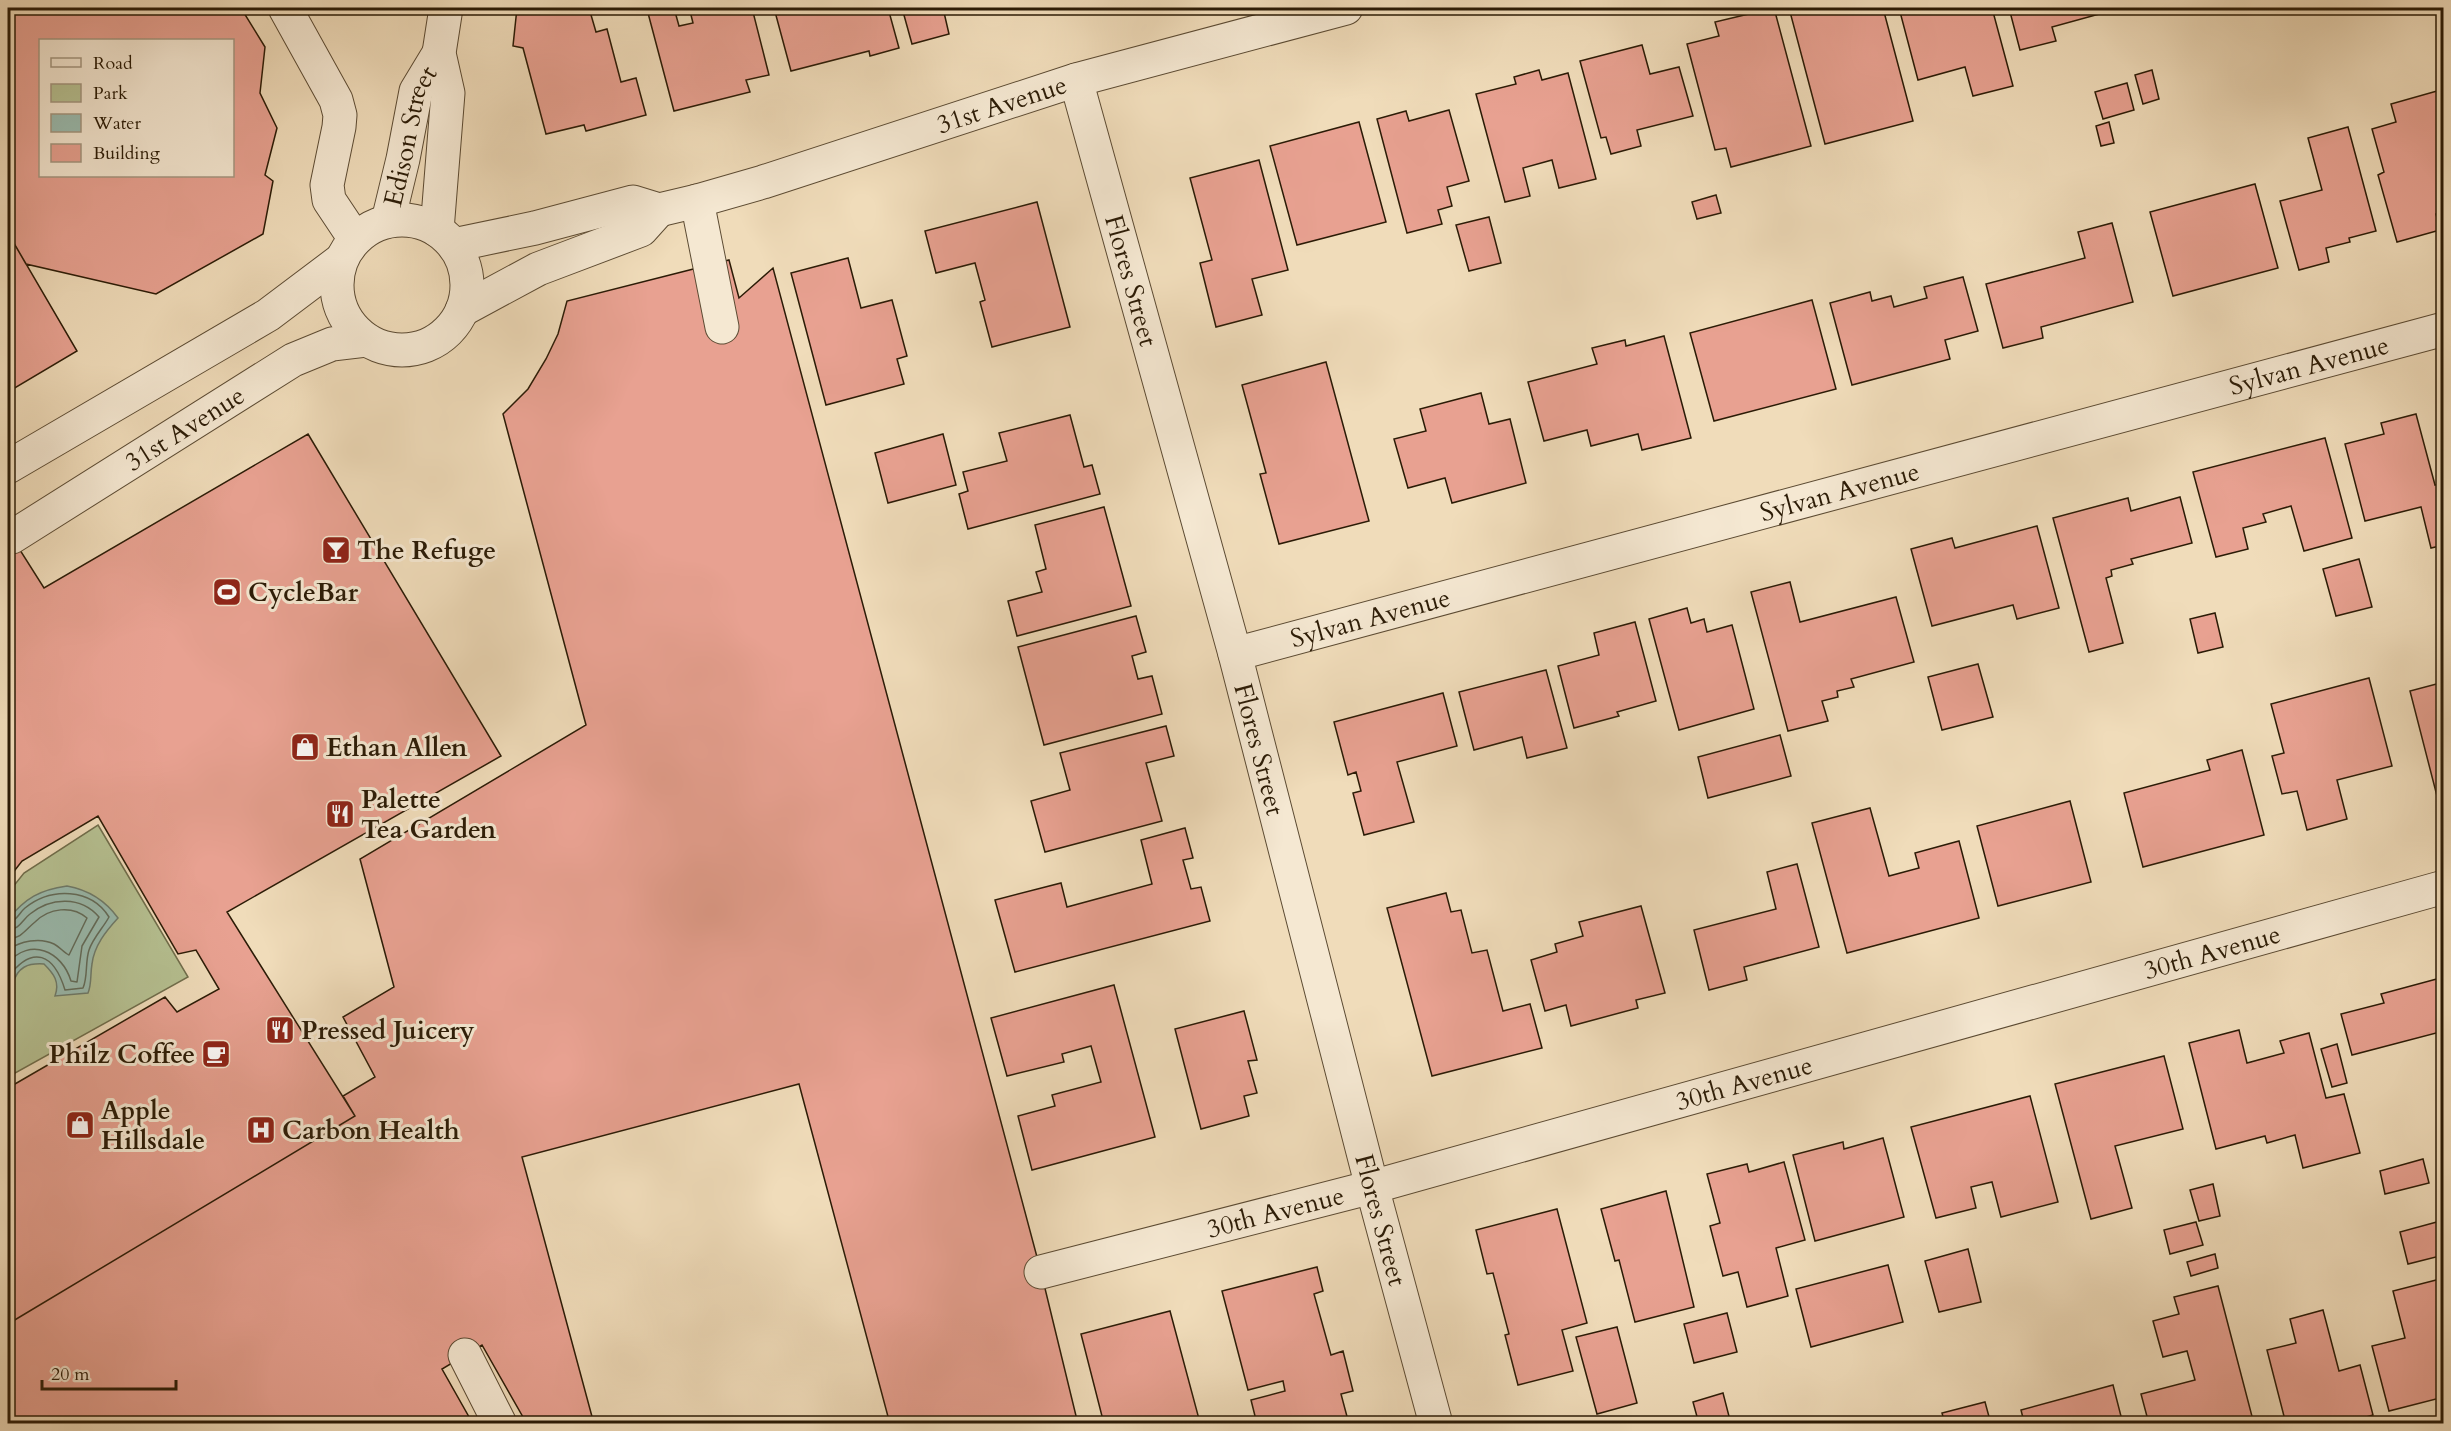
<svg xmlns="http://www.w3.org/2000/svg" width="2451" height="1431" viewBox="0 0 2451 1431" font-family="Cardo,serif">
<style>
.green{fill:#b6c192;stroke:#706e4c;stroke-width:1.5}
.water{fill:#9abcb0;stroke:#6e7c6c;stroke-width:1.5}
.lines{fill:none;stroke-linecap:round;stroke-linejoin:round}
.shore{stroke:#626c5b;stroke-width:1.5}
.building{fill:#e8a191;stroke:#2b1b06;stroke-width:1.5;fill-rule:evenodd}
.minor-casing{stroke:#5c4b33;stroke-width:35}
.minor{stroke:#f5e8d2;stroke-width:33}
.labels{text-anchor:middle;dominant-baseline:central;stroke-width:6;stroke-linejoin:round;paint-order:stroke}
.street-label{font-size:26px;fill:#2b1b06;stroke:#f5e8d2}
.poi-label{font-size:26px;font-weight:bold;fill:#2b1b06;stroke:#f5e8d2;text-anchor:start}
</style>
<rect width="100%" height="100%" fill="#f0dcba"/>
<filter id="stains"><feTurbulence type="fractalNoise" baseFrequency=".00333" numOctaves="4"/><feColorMatrix values="0 0 0 0 .2 0 0 0 0 .09 0 0 0 0 .02 0 0 0 .5 -.17"/></filter>
<radialGradient id="worn" r=".72"><stop offset=".6" stop-color="#630" stop-opacity="0"/><stop offset="1" stop-color="#630" stop-opacity=".3"/></radialGradient>
<path class="green" d="M98 825 188 977 8 1077V893L24 873Z"/>
<path class="water" d="M67 886C89 890 105 900 118 918 106 931 94 946 92 964 90 975 92 983 88 993L55 996C60 982 54 974 44 964 28 963 17 967 13 984L8 981V919C26 898 39 890 67 886Z"/>
<g class="lines">
<path class="shore" d="M8 922C17 921 19 913 25 908 51 887 91 888 109 917 103 928 93 938 89 950 85 962 88 977 83 988L65 990C54 954 33 944 8 977
M8 930C20 929 22 920 30 914 51 897 81 896 99 917L82 946 77 982 71 981C62 951 30 937 8 963
M8 939C22 938 25 930 35 922 49 908 72 905 87 918L69 955C64 953 60 947 54 944 40 937 20 941 8 950"/>
</g>
<path class="building" d="M8 8H241L265 47 260 93 277 128 265 175 273 181 263 234 156 294 26 264 8 233ZM40 40H232V176H40Z
M517 8H589L596 32 607 29 621 82 636 78 646 115 586 131 584 125 546 134 523 48 513 46Z
M669 8H674L679 26 693 23 690 11 701 8H727L728 11 752 8 769 75 746 80 750 92 674 111 648 13Z
M774 8H888L899 48 870 56 869 51 791 71Z
M902 8H943L949 34 912 44Z
M1774 8 1811 146 1731 167 1726 148 1715 150 1687 44 1719 36 1715 22Z
M1789 8H1883L1913 121 1825 144Z
M1899 8H1992L2013 86 1973 96 1965 67 1918 80Z
M2009 8H2101L2103 13 2052 27 2056 41 2020 50Z
M1642 45 1650 74 1679 67 1693 116 1637 130 1641 146 1611 154 1606 137 1601 138 1580 61Z
M1539 70 1542 80 1568 73 1596 179 1559 188 1552 160 1523 168 1530 196 1505 202 1476 94 1516 84 1514 77Z
M2152 70 2159 99 2143 104 2135 75Z
M2127 83 2134 110 2103 119 2095 92Z
M2444 89V212L2436 214 2440 230 2397 242 2378 175 2384 172 2372 129 2396 122 2391 104Z
M1449 110 1469 181 1447 187 1452 206 1438 210 1442 224 1407 233 1377 119 1406 111 1409 121Z
M1359 122 1386 222 1297 245 1270 146Z
M2109 122 2114 143 2101 146 2096 126Z
M2348 127 2376 231 2349 238 2350 242 2326 248 2329 262 2299 270 2280 201 2322 190 2308 138Z
M1259 160 1288 270 1252 279 1262 315 1216 327 1200 263 1212 260 1190 178Z
M2255 184 2278 268 2173 296 2150 212Z
M1716 195 1721 213 1697 219 1692 202Z
M1037 202 1070 327 992 347 980 302 985 300 975 263 936 273 925 231Z
M1489 217 1501 263 1469 271 1456 225Z
M2112 223 2133 302 2041 327 2043 338 2003 348 1986 284 2085 258 2078 232Z
M8 233 77 351 8 392Z
M848 258 861 308 892 300 907 356 897 359 904 384 826 405 791 273Z
M729 260 739 298 773 268 1041 1272 1078 1424H527L482 1345 442 1369 473 1424H8V1324L355 1116 343 1096 375 1077 343 1017 394 987 360 859 586 725 503 414 528 389 546 359 558 334 567 301Z
M1963 277 1978 331 1945 340 1950 359 1852 385 1830 303 1870 292 1872 301 1891 296 1894 307 1927 298 1924 287Z
M1812 300 1836 389 1714 421 1690 333Z
M1664 336 1691 438 1642 450 1638 434 1591 446 1587 430 1544 441 1528 382 1597 364 1592 348 1625 340 1626 346Z
M1326 362 1369 521 1279 544 1260 474 1266 473 1242 385Z
M1481 393 1489 424 1510 419 1526 483 1452 503 1445 478 1408 488 1394 439 1426 431 1420 409Z
M2416 414 2435 485 2444 483V545L2431 548 2421 507 2365 521 2345 444 2384 434 2381 423Z
M1070 415 1084 467 1092 465 1100 494 968 529 959 494 968 491 963 472 1007 461 999 433Z
M308 434 501 756 227 912 355 1116 8 1324V1088L165 997 177 1012 219 989 196 950 178 954 98 816 22 861 8 879V531L44 588Z
M943 434 956 485 888 503 875 453Z
M2325 438 2352 538 2304 551 2291 506 2263 514 2266 522 2243 528 2248 549 2216 557 2193 472Z
M2180 497 2192 543 2131 559 2133 564 2111 570 2112 576 2106 578 2123 643 2089 652 2053 518 2128 498 2131 511Z
M1104 507 1131 606 1017 636 1008 601 1042 592 1036 572 1046 569 1035 525Z
M2037 526 2059 608 2017 619 2013 605 1932 626 1911 549 1952 538 1955 548Z
M2359 559 2372 607 2336 616 2323 569Z
M1790 582 1800 622 1896 597 1914 662 1851 679 1854 687 1837 691 1838 697 1822 701 1828 721 1788 731 1751 592Z
M1687 608 1691 623 1704 619 1707 632 1732 625 1754 709 1679 730 1649 619Z
M2215 613 2223 647 2198 653 2190 619Z
M1136 616 1146 652 1132 656 1138 679 1152 676 1162 714 1044 745 1018 647Z
M1635 622 1656 701 1617 712 1619 716 1574 728 1558 666 1599 655 1594 633Z
M1978 664 1993 717 1942 730 1928 677Z
M1546 670 1567 748 1527 758 1522 737 1474 750 1459 692Z
M2369 678 2392 766 2337 780 2347 819 2307 830 2297 791 2282 794 2272 756 2284 753 2271 704Z
M2444 682V799L2438 800 2410 691Z
M1443 693 1457 746 1397 762 1414 822 1364 835 1353 793 1361 791 1356 772 1348 775 1334 722Z
M1166 726 1174 756 1146 763 1162 821 1045 852 1031 801 1070 790 1060 753Z
M1780 735 1791 776 1708 798 1698 757Z
M2242 750 2264 835 2143 867 2124 793 2210 770 2207 760Z
M2070 801 2091 882 1998 906 1977 826Z
M1870 808 1889 876 1919 868 1915 853 1959 841 1979 918 1847 953 1812 823Z
M1185 828 1193 858 1183 860 1191 889 1201 887 1210 921 1015 972 995 900 1061 883 1067 907 1152 884 1141 840Z
M1797 864 1819 947 1744 967 1747 980 1709 990 1694 930 1776 909 1767 872Z
M1446 893 1451 912 1461 910 1472 953 1487 950 1503 1011 1530 1004 1542 1048 1432 1076 1387 908Z
M1641 906 1665 993 1636 1000 1638 1008 1571 1026 1566 1005 1545 1011 1531 960 1557 952 1555 944 1583 936 1579 922Z
M2444 977V1031L2352 1055 2341 1014 2384 1003 2381 994Z
M1114 985 1155 1137 1032 1170 1018 1116 1055 1106 1052 1095 1101 1082 1091 1046 1062 1054 1064 1062 1007 1076 991 1018Z
M1244 1011 1257 1060 1248 1061 1257 1093 1244 1096 1249 1116 1201 1129 1175 1029Z
M2239 1030 2247 1063 2284 1053 2280 1041 2309 1033 2326 1098 2344 1094 2360 1153 2303 1168 2295 1135 2267 1143 2265 1136 2216 1149 2189 1043Z
M2337 1044 2347 1083 2332 1087 2321 1049Z
M2164 1056 2183 1129 2115 1146 2132 1208 2091 1219 2055 1084Z
M799 1084 890 1424H594L522 1157Z
M2030 1096 2058 1202 2001 1217 1992 1182 1971 1187 1976 1208 1936 1218 1911 1127Z
M1883 1138 1904 1217 1815 1241 1793 1155 1843 1142 1844 1149Z
M2423 1159 2429 1183 2385 1194 2380 1171Z
M1784 1162 1805 1240 1776 1248 1788 1296 1747 1307 1738 1272 1723 1276 1710 1226 1720 1223 1707 1174 1747 1164 1749 1172Z
M2213 1184 2220 1216 2199 1221 2190 1190Z
M1666 1191 1694 1307 1635 1322 1619 1260 1615 1261 1601 1209Z
M1557 1209 1587 1323 1562 1330 1573 1371 1518 1385 1505 1335 1509 1334 1493 1273 1487 1274 1476 1230Z
M2444 1220V1255L2408 1264 2400 1232Z
M2196 1222 2203 1245 2170 1254 2164 1230Z
M1968 1249 1981 1302 1939 1312 1925 1261Z
M2215 1254 2218 1268 2191 1276 2187 1262Z
M1888 1265 1903 1322 1811 1347 1796 1289Z
M1317 1267 1323 1291 1314 1294 1331 1355 1343 1351 1353 1391 1341 1394 1349 1424H1257L1251 1400 1285 1391 1283 1381 1248 1390 1222 1291Z
M2444 1278V1397L2389 1411 2372 1346 2405 1338 2393 1291Z
M2218 1286 2254 1424H2149L2141 1394 2195 1380 2187 1351 2163 1357 2153 1321 2179 1314 2174 1297Z
M2323 1310 2339 1371 2360 1365 2373 1415 2349 1422 2347 1418 2327 1424H2286L2267 1350 2296 1343 2290 1319Z
M1170 1311 1199 1419 1188 1424H1104L1081 1334Z
M1727 1313 1737 1352 1694 1363 1684 1324Z
M1617 1327 1637 1403 1597 1414 1576 1337Z
M2113 1385 2123 1424H2008L2023 1418 2021 1410Z
M1723 1393 1731 1424H1699L1693 1402Z
M1985 1402 1991 1424H1945L1942 1413Z"/>
<g class="lines">
<g class="minor-casing">
<g id="minor">
<path d="M285 8 336 100 340 115 339 127 327 185 329 200 355 239"/>
<path id="s1" d="M1076 80 1235 654 1372 1187 1436 1424"/>
<path d="M697 201 722 327"/>
<circle cx="402" cy="285" r="65"/>
<path id="s2" d="M388 221 403 159 416 91 439 53"/>
<path d="M437 230 448 93 439 53 446 8"/>
<path id="s3" d="M454 245 535 228 633 202 659 210 697 201 763 182 1076 80 1346 8"/>
<path d="M462 310 538 269 641 230 659 210"/>
<path d="M8 467 268 315 341 260"/>
<path id="s4" d="M12 537 293 360 332 344 366 340"/>
<path id="s5" d="M1235 654 2444 329"/>
<path id="s6" d="M1041 1272 1372 1187 2444 887"/>
<path d="M465 1355 500 1424"/>
</g>
</g>
<use href="#minor" class="minor"/>
</g>
<defs>
<g id="bar-square" transform="scale(1.5)"><rect x="-9" y="-9" width="18" height="18" rx="4" fill="#8f2418" stroke="#f5e8d2"/><path d="M-6-5H6L.8 .8V4.5H3.5V6h-7V4.5H-.8V.8Z" fill="#fff"/></g>
<g id="stadium-square" transform="scale(1.5)"><rect x="-9" y="-9" width="18" height="18" rx="4" fill="#8f2418" stroke="#f5e8d2"/><path d="M0-5a6.5 5 0 1 0 0 10a6.5 5 0 1 0 0-10ZM-3.5-1.8h7v3.6h-7Z" fill="#fff"/></g>
<g id="shop-square" transform="scale(1.5)"><rect x="-9" y="-9" width="18" height="18" rx="4" fill="#8f2418" stroke="#f5e8d2"/><path d="M-5-2.5h2.3a2.7 3.5 0 0 1 5.4 0H5L5.5 6h-11ZM-1.5-2.5h3a1.5 2.3 0 0 0-3 0Z" fill="#fff"/></g>
<g id="restaurant-square" transform="scale(1.5)"><rect x="-9" y="-9" width="18" height="18" rx="4" fill="#8f2418" stroke="#f5e8d2"/><path d="M-5-6h1v4h1v-4h1v4h1v-4h1v5L-1.5 .5V6h-2V.5L-5-1ZM5-6V6H3V1.5H1.5Q1.5-4 5-6Z" fill="#fff"/></g>
<g id="cafe-square" transform="scale(1.5)"><rect x="-9" y="-9" width="18" height="18" rx="4" fill="#8f2418" stroke="#f5e8d2"/><path d="M-5.5-4.5H6V0H3Q3 3.5 0 3.5H-2.5Q-5.5 3.5-5.5 0ZM3-3.2v2h1.7v-2ZM-6 4.5H4V6H-6Z" fill="#fff"/></g>
<g id="hospital-square" transform="scale(1.5)"><rect x="-9" y="-9" width="18" height="18" rx="4" fill="#8f2418" stroke="#f5e8d2"/><path d="M-5-5h3v3.5h4V-5h3V5h-3V1.5h-4V5h-3Z" fill="#fff"/></g>
</defs>
<g fill-rule="evenodd">
<use href="#bar-square" x="336" y="550"/>
<use href="#stadium-square" x="227" y="592"/>
<use href="#shop-square" x="305" y="747"/>
<use href="#restaurant-square" x="340" y="814"/>
<use href="#restaurant-square" x="280" y="1030"/>
<use href="#cafe-square" x="216" y="1054"/>
<use href="#shop-square" x="80" y="1125"/>
<use href="#hospital-square" x="261" y="1130"/>
</g>
<g class="labels">
<g class="street-label">
<text stroke="none"><textPath href="#s3" startOffset="570">31st Avenue</textPath></text>
<text stroke="none"><textPath href="#s2" startOffset="88">Edison Street</textPath></text>
<text stroke="none"><textPath href="#s1" startOffset="208">Flores Street</textPath></text>
<text stroke="none"><textPath href="#s5" startOffset="1112">Sylvan Avenue</textPath></text>
<text stroke="none"><textPath href="#s4" startOffset="204">31st Avenue</textPath></text>
<text stroke="none"><textPath href="#s5" startOffset="626">Sylvan Avenue</textPath></text>
<text stroke="none"><textPath href="#s5" startOffset="140">Sylvan Avenue</textPath></text>
<text stroke="none"><textPath href="#s1" startOffset="694">Flores Street</textPath></text>
<text stroke="none"><textPath href="#s6" startOffset="1214">30th Avenue</textPath></text>
<text stroke="none"><textPath href="#s6" startOffset="728">30th Avenue</textPath></text>
<text stroke="none"><textPath href="#s6" startOffset="242">30th Avenue</textPath></text>
<text stroke="none"><textPath href="#s1" startOffset="1180">Flores Street</textPath></text>
</g>
<g class="poi-label">
<text x="357" y="550">The Refuge</text>
<text x="248" y="592">CycleBar</text>
<text x="326" y="747">Ethan Allen</text>
<text x="361" y="799">Palette<tspan x="361" dy="30">Tea Garden</tspan></text>
<text x="301" y="1030">Pressed Juicery</text>
<text x="195" y="1054" text-anchor="end">Philz Coffee</text>
<text x="101" y="1110">Apple<tspan x="101" dy="30">Hillsdale</tspan></text>
<text x="282" y="1130">Carbon Health</text>
</g>
</g>
<rect width="2451" height="1431" fill="none" stroke="#f0dcba" stroke-width="30"/>
<rect x="9" y="9" width="2433" height="1413" fill="none" stroke="#2b1b06" stroke-width="3"/>
<rect x="15" y="15" width="2421" height="1401" fill="none" stroke="#2b1b06" stroke-width="1.5"/>
<rect x="39" y="39" width="195" height="138" fill="#f5e8d2" stroke="#a49680" stroke-width="1.5"/>
<rect x="51" y="58" width="30" height="9" fill="#f5e8d2" stroke="#a49680" stroke-width="1.5"/>
<text x="93" y="69" font-size="18" fill="#2b1b06">Road</text>
<rect x="51" y="84" width="30" height="18" fill="#b6c192" stroke="#a49680" stroke-width="1.5"/>
<text x="93" y="99" font-size="18" fill="#2b1b06">Park</text>
<rect x="51" y="114" width="30" height="18" fill="#9abcb0" stroke="#a49680" stroke-width="1.5"/>
<text x="93" y="129" font-size="18" fill="#2b1b06">Water</text>
<rect x="51" y="144" width="30" height="18" fill="#e8a191" stroke="#a49680" stroke-width="1.5"/>
<text x="93" y="159" font-size="18" fill="#2b1b06">Building</text>
<path d="M42 1380v9h134v-9" fill="none" stroke="#2b1b06" stroke-width="3"/>
<text x="51" y="1380" font-size="18" fill="#2b1b06" stroke="#f5e8d2" stroke-width="4.5" paint-order="stroke">20 m</text>
<rect width="100%" height="100%" filter="url(#stains)"/>
<rect width="100%" height="100%" fill="url(#worn)"/>
</svg>
